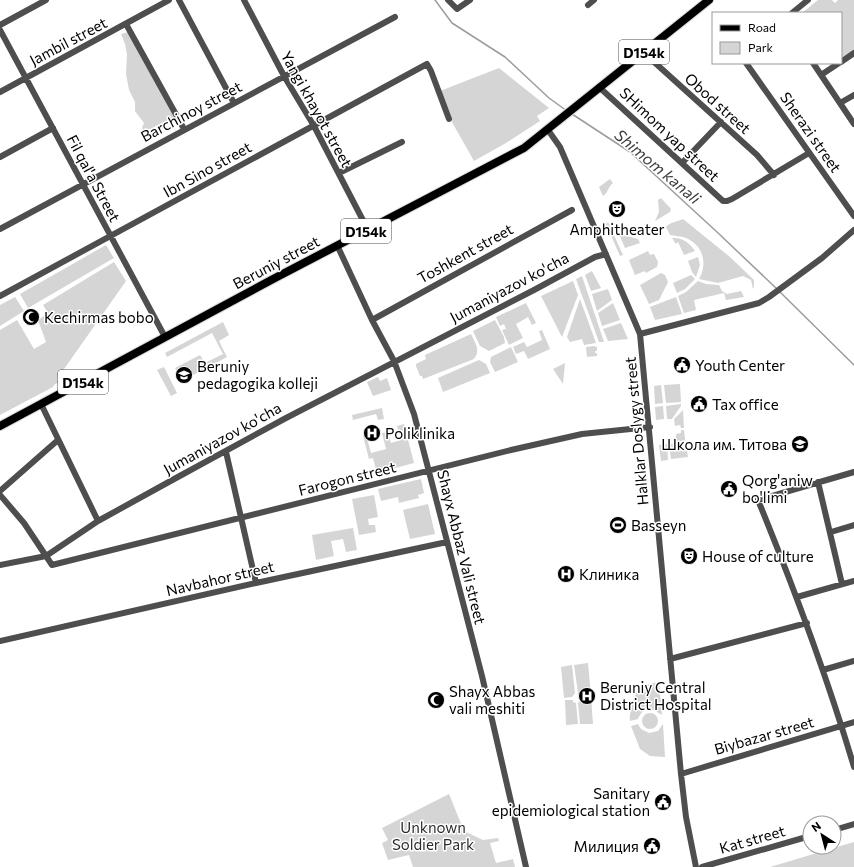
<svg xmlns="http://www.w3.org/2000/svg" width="854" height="867" viewBox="0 0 854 867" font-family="Commissioner,sans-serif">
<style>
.green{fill:#d5d5d5}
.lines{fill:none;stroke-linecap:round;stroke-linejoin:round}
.stream{stroke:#9c9c9c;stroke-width:1.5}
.major-casing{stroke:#dbdbdb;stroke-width:10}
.minor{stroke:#4e4e4e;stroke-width:6}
.major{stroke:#000;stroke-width:8}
.labels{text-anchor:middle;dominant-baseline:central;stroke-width:3;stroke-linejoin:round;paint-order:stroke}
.shield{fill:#fff;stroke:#4c4c4c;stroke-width:1}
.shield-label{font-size:14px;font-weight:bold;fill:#000}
.street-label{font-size:15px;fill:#000;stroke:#fff}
.poi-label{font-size:15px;fill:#000;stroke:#fff;text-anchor:start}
.park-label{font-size:15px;fill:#2c2c2c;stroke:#fff}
.water-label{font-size:16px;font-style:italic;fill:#3d3d3d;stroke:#fff}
</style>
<rect width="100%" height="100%" fill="#fff"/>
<path class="green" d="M818 0H832L835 3 838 0H854V50L841 58V13H802Z
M128 32 174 117 144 132 142 128 144 123 135 111V102L129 90 126 74 127 54 125 44 121 34Z
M499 68 549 108 537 116 540 121 506 143 474 161 453 124 440 91Z
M610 179 613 183C608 187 608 193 603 196L599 187Z
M661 198 671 209 670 212 655 221 659 212 658 200Z
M683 219 730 257 754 280V287L753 289 751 280 743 276 718 283 699 279C708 264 703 245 686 238 681 236 675 236 670 235L666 227C670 222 677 222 683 219Z
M608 222 623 255 620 256 606 224Z
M619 234 638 239 640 243 625 248Z
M672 238C682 237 690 243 695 251L684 255 678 242 676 244Z
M106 245 114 258 28 308 20 294Z
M648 251 650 255 654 254 658 262 657 267 646 273 645 271 635 275 629 260Z
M698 257 700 265 696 277 692 272 688 261Z
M114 262 126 281 57 379 59 382 54 385 53 387 0 415V330L17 320 34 349 46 342 38 320 48 313 43 305Z
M592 271 601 288 591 291 585 275Z
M661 273 665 275 668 282 659 300 649 304 640 285Z
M691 275 695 279 685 289 677 293 673 283Z
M582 276 604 342H599L576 279Z
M573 281 578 295 562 337 541 296Z
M698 281 706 284 719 285 722 291 727 294 741 291 744 297 726 300 724 293 694 300 696 310 684 313 678 296 686 292Z
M608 289 612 300 597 311 592 294Z
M15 297 24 311 0 326V305Z
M676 297 682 314 655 320 650 307Z
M580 299 596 343 584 345 582 339 570 342 567 337Z
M526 303 536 323 532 325 528 317 516 324 523 338 509 345 502 330 506 329 504 324 500 326 496 317Z
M613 303 620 320 602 326 598 313Z
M495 320 504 337 505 343 489 351 480 346 473 331Z
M223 322 229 335 219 341 227 357 182 381 175 368 200 355 205 363 223 354 212 333 167 357 165 353Z
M621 323 628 339 608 341 603 329Z
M542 330 550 349 528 359 524 351 516 354 513 347 524 342 527 347 542 340 539 331Z
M471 334C475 343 481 350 474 359L423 379 422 376H420L416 366V364L426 359 425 355Z
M594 346 597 347V351H595V353H597V356L587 357 586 347Z
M511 347 518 362 495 372 490 362 491 357Z
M479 360 486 364 490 373 443 392 438 378Z
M565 363 563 384 553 369Z
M164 367 177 393 171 396 157 370Z
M378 377 380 381 387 378 391 390 373 396 367 382Z
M680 384 681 402 666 403 664 385Z
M661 385 663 403 655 404 654 386Z
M681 404V406L672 419H667L666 406Z
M663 406 664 419 656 420 655 407Z
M382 408 384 419 378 420 376 414 353 420 352 415Z
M683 410 684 428H681L680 425 675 426 674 419Z
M404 424 414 463 377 473 373 458 369 459 363 436 366 435 371 453 386 449 382 433 388 432 391 443 401 440 397 426Z
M681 430H684L686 447 676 440V434L681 433Z
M675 443 687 451 688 457 671 459 669 444Z
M667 444 668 460 661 461 659 445Z
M421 479 424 493 418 495 419 498 399 503 398 497 381 501 378 489Z
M374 495 378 517 368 519 369 525H375L376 532 359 535 352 499Z
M428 504 435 534 410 539 403 510Z
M353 528 357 550 346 552 343 539 331 541 334 556 316 560 312 535Z
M588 663 591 695 581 696 578 693 574 665Z
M572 665 575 693 572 697 564 698 561 667Z
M659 682 662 715C652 709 645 704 638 719L630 721C629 715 631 711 632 705 636 688 643 685 659 682Z
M591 697 593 724H580L578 703 582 698Z
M565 700H573V702L576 703 578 724 566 725Z
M642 721a8 8 0 1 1 16 0a8 8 0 1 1-16 0Z
M638 724 641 729 649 733 658 731 663 724 665 757 650 756 640 749 631 726Z
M449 794 464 831 483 840 498 838 499 841 490 843 496 863 513 859 515 867H413L409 855 388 860 382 843 388 840 382 828Z
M854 842V867H770Z"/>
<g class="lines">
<path class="stream" d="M435 0 452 23 505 57 549 98 567 111
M572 114 630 152 717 232 777 289
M780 292 854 365"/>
<g class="major-casing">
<path id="major" d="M0 426 275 278 524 148 709 0"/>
</g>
<path class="minor" d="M179 0 234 103
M244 0 284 76 314 126 368 230
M448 0 457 9 470 0
M588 5 594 0
M792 13 808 0
M126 24 184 129
M0 25 46 0
M0 30 165 337
M643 52 757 155 774 175
M841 62 854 53
M746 63 854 216
M813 63 854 124
M821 75 839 63
M599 87 723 201H727L732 199 809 153
M0 92 169 0
M840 103 854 95
M548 130 560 147 640 334 681 774 686 817 696 867
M0 157 53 128
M682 163 721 122
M339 173 402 142
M0 229 395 17
M337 245 372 320 394 361 414 414 482 676 526 867
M0 296 427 64 431 71 449 119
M372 320 572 210
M640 334 759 303 769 297 822 258 854 230
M41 404 98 521
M226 452 256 583
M854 472 758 500C794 588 827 676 854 767
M818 482 842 584
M0 491 58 440
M0 495 24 523 52 565 511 450 582 434 650 427
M831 532 854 525
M0 565 46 556 98 521 176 478 286 418 534 290 595 257 606 254
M797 597 854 581
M0 641 256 583 447 542
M670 659 807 623
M823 670 854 661
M681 774 854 722
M834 830 854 824
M702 867 810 836"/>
<use href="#major" class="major"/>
</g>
<defs>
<g id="theatre-disc" transform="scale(0.9)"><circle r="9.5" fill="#000" stroke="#fff"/><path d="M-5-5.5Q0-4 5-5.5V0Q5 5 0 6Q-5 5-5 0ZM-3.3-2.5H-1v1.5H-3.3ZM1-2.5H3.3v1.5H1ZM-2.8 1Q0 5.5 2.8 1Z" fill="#fff"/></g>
<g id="mosque-disc" transform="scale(0.9)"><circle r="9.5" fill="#000" stroke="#fff"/><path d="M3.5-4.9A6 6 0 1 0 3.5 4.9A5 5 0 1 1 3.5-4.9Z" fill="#fff"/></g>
<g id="civic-disc" transform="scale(0.9)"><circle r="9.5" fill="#000" stroke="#fff"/><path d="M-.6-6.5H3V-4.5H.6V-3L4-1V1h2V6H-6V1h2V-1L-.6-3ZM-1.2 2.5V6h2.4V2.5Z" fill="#fff"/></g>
<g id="university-disc" transform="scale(0.9)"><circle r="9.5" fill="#000" stroke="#fff"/><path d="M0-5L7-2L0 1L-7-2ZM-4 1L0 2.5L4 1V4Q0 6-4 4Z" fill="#fff"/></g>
<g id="hospital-disc" transform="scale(0.9)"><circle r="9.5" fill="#000" stroke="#fff"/><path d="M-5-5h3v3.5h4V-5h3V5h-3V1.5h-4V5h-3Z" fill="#fff"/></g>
<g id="school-disc" transform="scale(0.9)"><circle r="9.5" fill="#000" stroke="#fff"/><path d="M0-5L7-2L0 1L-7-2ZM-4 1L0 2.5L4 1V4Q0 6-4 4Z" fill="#fff"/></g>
<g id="stadium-disc" transform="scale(0.9)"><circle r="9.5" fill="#000" stroke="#fff"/><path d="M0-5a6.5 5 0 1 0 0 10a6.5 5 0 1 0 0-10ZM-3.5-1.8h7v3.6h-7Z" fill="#fff"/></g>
</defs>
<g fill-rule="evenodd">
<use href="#theatre-disc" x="617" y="209"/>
<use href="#mosque-disc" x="31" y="317"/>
<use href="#civic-disc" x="682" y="365"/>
<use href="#university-disc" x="184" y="375"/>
<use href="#civic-disc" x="699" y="404"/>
<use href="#hospital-disc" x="372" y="433"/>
<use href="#school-disc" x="800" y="444"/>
<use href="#civic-disc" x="729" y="489"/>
<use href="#stadium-disc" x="618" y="525"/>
<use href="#theatre-disc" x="689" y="556"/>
<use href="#hospital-disc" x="566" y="574"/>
<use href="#hospital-disc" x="587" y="696"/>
<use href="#mosque-disc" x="436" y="700"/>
<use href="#civic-disc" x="663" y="802"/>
<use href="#civic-disc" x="652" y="846"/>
</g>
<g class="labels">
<g class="shield">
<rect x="619" y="40" width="50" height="24" rx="3"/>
<rect x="341" y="219" width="50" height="24" rx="3"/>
<rect x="58" y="370" width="50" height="24" rx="3"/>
</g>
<g class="shield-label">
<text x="644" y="52">D154k</text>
<text x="366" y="231">D154k</text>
<text x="83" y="382">D154k</text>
</g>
<g class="street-label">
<text transform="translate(68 41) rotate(-28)">Jambil street</text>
<text transform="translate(718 103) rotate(42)">Obod street</text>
<text transform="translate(317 109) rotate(61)">Yangi khayot street</text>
<text transform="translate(191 111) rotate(-28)">Barchinoy street</text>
<text transform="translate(811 132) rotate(55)">Sherazi street</text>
<text transform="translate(670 134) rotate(43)">SHimom yap street</text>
<text transform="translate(207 169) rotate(-29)">Ibn Sino street</text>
<text transform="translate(94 178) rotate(62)">Fil qal'a Street</text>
<text transform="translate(465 253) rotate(-29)">Toshkent street</text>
<text transform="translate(276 262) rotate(-28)">Beruniy street</text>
<text transform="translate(509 287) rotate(-28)">Jumaniyazov ko'cha</text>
<text transform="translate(636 431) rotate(-95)">Halklar Doslygy street</text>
<text transform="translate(222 438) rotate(-29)">Jumaniyazov ko'cha</text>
<text transform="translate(347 478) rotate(-14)">Farogon street</text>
<text transform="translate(462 547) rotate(76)">Shayx Abbaz Vali street</text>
<text transform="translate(220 578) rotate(-13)">Navbahor street</text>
<text transform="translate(764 735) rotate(-16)">Biybazar street</text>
<text transform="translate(752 839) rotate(-16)">Kat street</text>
</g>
<g class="poi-label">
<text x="617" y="229" text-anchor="middle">Amphitheater</text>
<text x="44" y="317">Kechirmas bobo</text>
<text x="695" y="365">Youth Center</text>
<text x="197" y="366">Beruniy<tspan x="197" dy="17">pedagogika kolleji</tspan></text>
<text x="712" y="404">Tax office</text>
<text x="385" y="433">Poliklinika</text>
<text x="787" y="444" text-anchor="end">Школа им. Титова</text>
<text x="742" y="480">Qorg'aniw<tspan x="742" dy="17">bo'limi</tspan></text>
<text x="631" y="525">Basseyn</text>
<text x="702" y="556">House of culture</text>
<text x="579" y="574">Клиника</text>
<text x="600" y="687">Beruniy Central<tspan x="600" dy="17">District Hospital</tspan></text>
<text x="449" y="691">Shayx Abbas<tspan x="449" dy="17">vali meshiti</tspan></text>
<text x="650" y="793" text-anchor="end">Sanitary<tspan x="650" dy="17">epidemiological station</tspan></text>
<text x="639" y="846" text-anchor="end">Милиция</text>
</g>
<g class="park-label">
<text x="433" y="827">Unknown<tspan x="433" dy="17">Soldier Park</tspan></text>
</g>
<g class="water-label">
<text transform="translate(658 166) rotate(40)">Shimom kanali</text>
</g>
</g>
<rect x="712" y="12" width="130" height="52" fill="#ffffff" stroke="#999999"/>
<rect x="720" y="25" width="20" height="6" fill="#000000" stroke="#999999"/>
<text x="748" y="32" font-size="12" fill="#000000">Road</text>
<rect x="720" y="42" width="20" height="12" fill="#d5d5d5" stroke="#999999"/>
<text x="748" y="52" font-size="12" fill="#000000">Park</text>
<g transform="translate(822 835) rotate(324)"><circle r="19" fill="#ffffff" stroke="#999999"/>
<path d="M0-3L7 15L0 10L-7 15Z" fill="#000000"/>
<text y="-6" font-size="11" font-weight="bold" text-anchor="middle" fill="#000000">N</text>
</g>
</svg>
